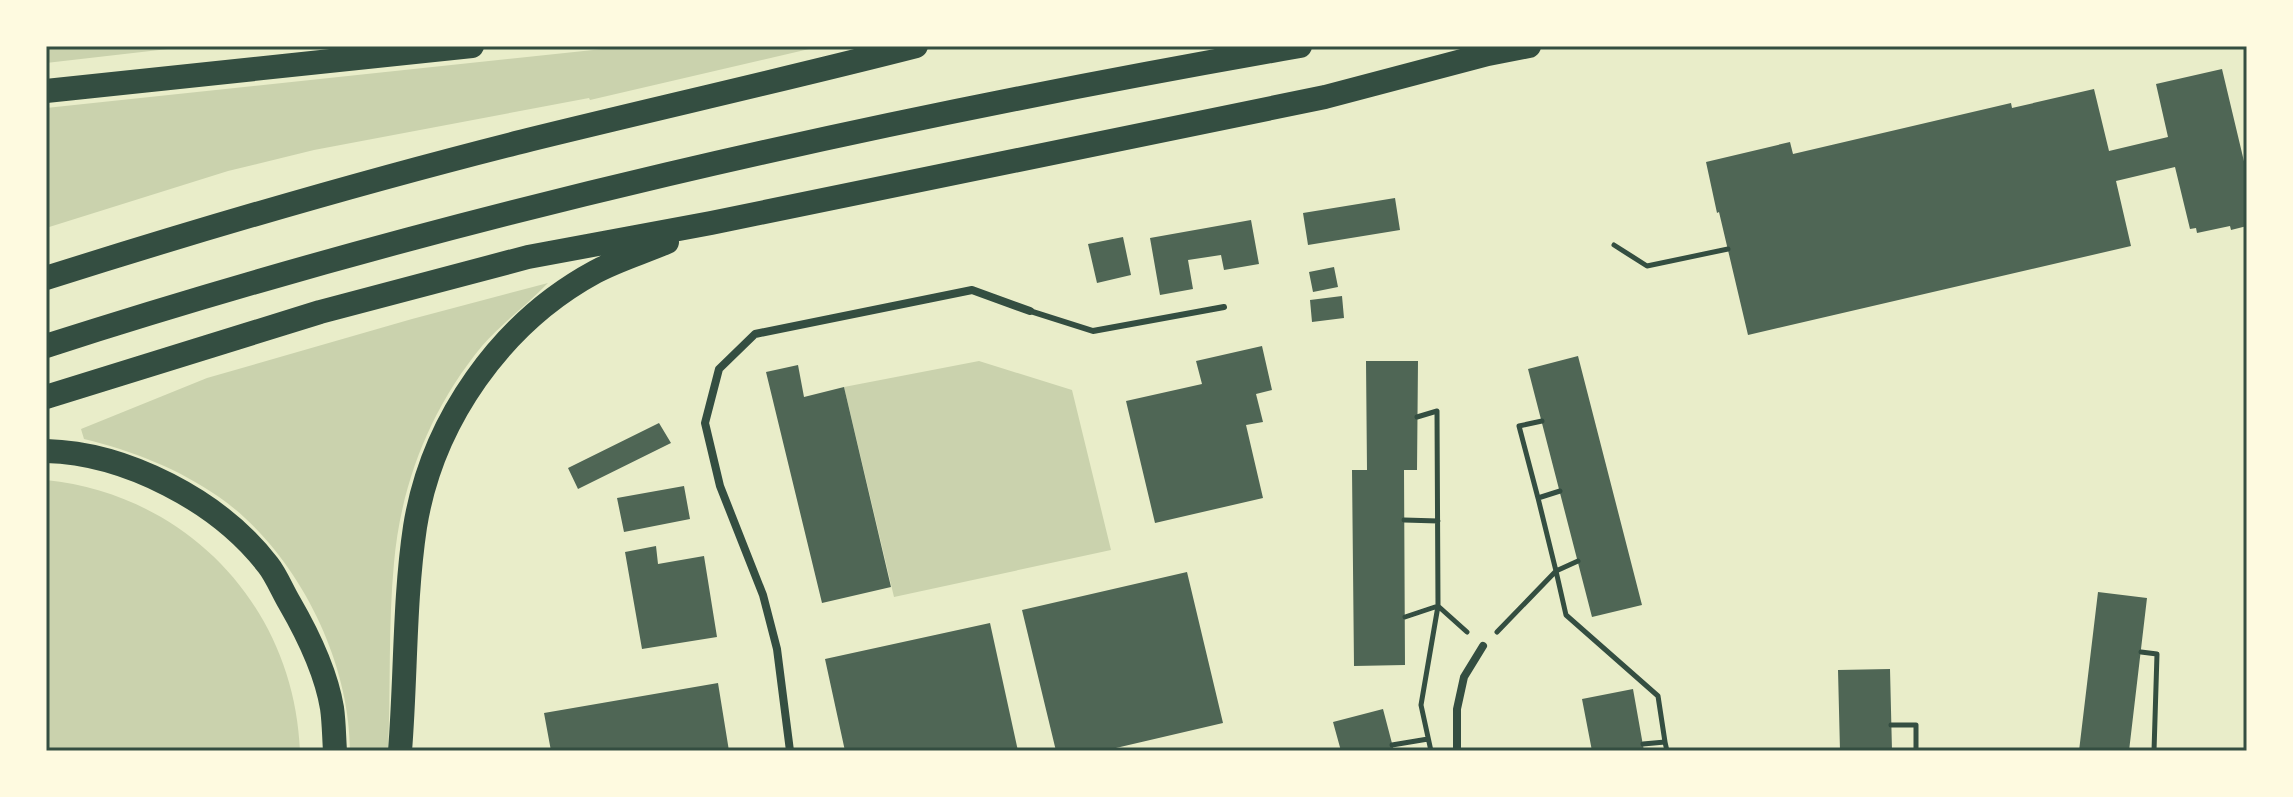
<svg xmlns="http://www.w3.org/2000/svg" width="2293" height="797" viewBox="0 0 2293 797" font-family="'Times New Roman',serif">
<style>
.green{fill:#cad2ad}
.building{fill:#4f6655}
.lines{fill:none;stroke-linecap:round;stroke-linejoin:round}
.path{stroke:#344e41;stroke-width:5}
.service{stroke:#344e41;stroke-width:6}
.minor{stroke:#344e41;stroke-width:8}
.motorway{stroke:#344e41;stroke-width:24}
.neatline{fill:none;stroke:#344e41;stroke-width:3}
</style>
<rect width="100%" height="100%" fill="#e9edc9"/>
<path class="green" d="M46 46H194L46 63Z
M631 46H822L590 100 589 98 314 150 228 171 46 228V108Z
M548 283C527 305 502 323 482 346 431 408 401 483 394 563 388 625 391 688 388 751H350C350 658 295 550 219 497 177 468 133 451 84 439L81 429 207 378 412 319Z
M979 361 1072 390 1111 550 894 597 844 387Z
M46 480C189 495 294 608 300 751H46Z"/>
<path class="building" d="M2222 69 2247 174V226L2231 230 2230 226 2197 233 2196 228 2190 229 2175 167 2116 181 2131 246 1748 335 1719 212 1717 213 1706 162 1790 142 1793 154 2011 103 2012 108 2094 89 2109 151 2168 137 2156 84Z
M1395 198 1400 230 1308 245 1303 213Z
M1251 220 1259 264 1224 270 1221 255 1188 260 1193 289 1160 295 1150 238Z
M1123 237 1131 275 1097 283 1088 244Z
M1334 267 1338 287 1313 292 1309 272Z
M1342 296 1344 318 1312 322 1310 300Z
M1262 346 1272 390 1256 394 1263 422 1246 425 1263 498 1155 523 1126 401 1202 384 1196 361Z
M1578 356 1642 605 1592 617 1528 369Z
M1366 361H1418L1417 470H1404L1405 665 1354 666 1352 470H1367Z
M798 365 804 397 844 387 891 587 822 603 766 372Z
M659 423 671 443 578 489 568 468Z
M684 486 690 519 624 532 617 498Z
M656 546 658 564 704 556 717 637 642 649 625 552Z
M1187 572 1223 723 1103 751H1056L1022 610Z
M2098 592 2147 598 2129 751H2079Z
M990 623 1018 751H845L825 659Z
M1890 669 1892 751H1840L1838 670Z
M718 683 729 751H551L544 713Z
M1633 689 1644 751H1592L1582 699Z
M1383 709 1394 751H1341L1333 722Z"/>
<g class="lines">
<path class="path" d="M1614 245 1647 266 1728 249
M1417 417 1437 411 1438 606 1467 632
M1538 498 1519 426 1542 421
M1404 520 1438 521
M1578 561 1556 571 1566 615 1658 696 1665 742
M1405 617 1438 606 1421 705 1431 751
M1497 632 1556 571 1538 498 1560 491
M2141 652 2157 654 2154 751
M1891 725H1916V751
M1643 744 1665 742 1667 751
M1392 745 1428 739"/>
<path class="service" d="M1030 311 1093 331 1224 307"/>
<path class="minor" d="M790 751 777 649 763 595 720 486 705 423 719 369 755 334 972 290 1030 311
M1457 751V709L1464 677 1483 646"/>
<path class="motorway" d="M46 91 472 46
M46 278C201 229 358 183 516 143 649 110 783 80 916 46
M46 346C456 214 876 120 1300 46
M46 397 320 312 528 257 711 223 1325 97 1488 54 1529 46
M46 451C126 453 219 501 268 565 276 575 282 590 289 602 307 633 326 672 332 708 334 722 334 737 335 751
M400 751C406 677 404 601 415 527 432 421 501 323 595 272 617 260 644 252 667 242"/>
</g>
<rect width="2293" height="797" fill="none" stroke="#fefae0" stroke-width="96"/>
<rect x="48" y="48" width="2197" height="701" class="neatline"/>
</svg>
